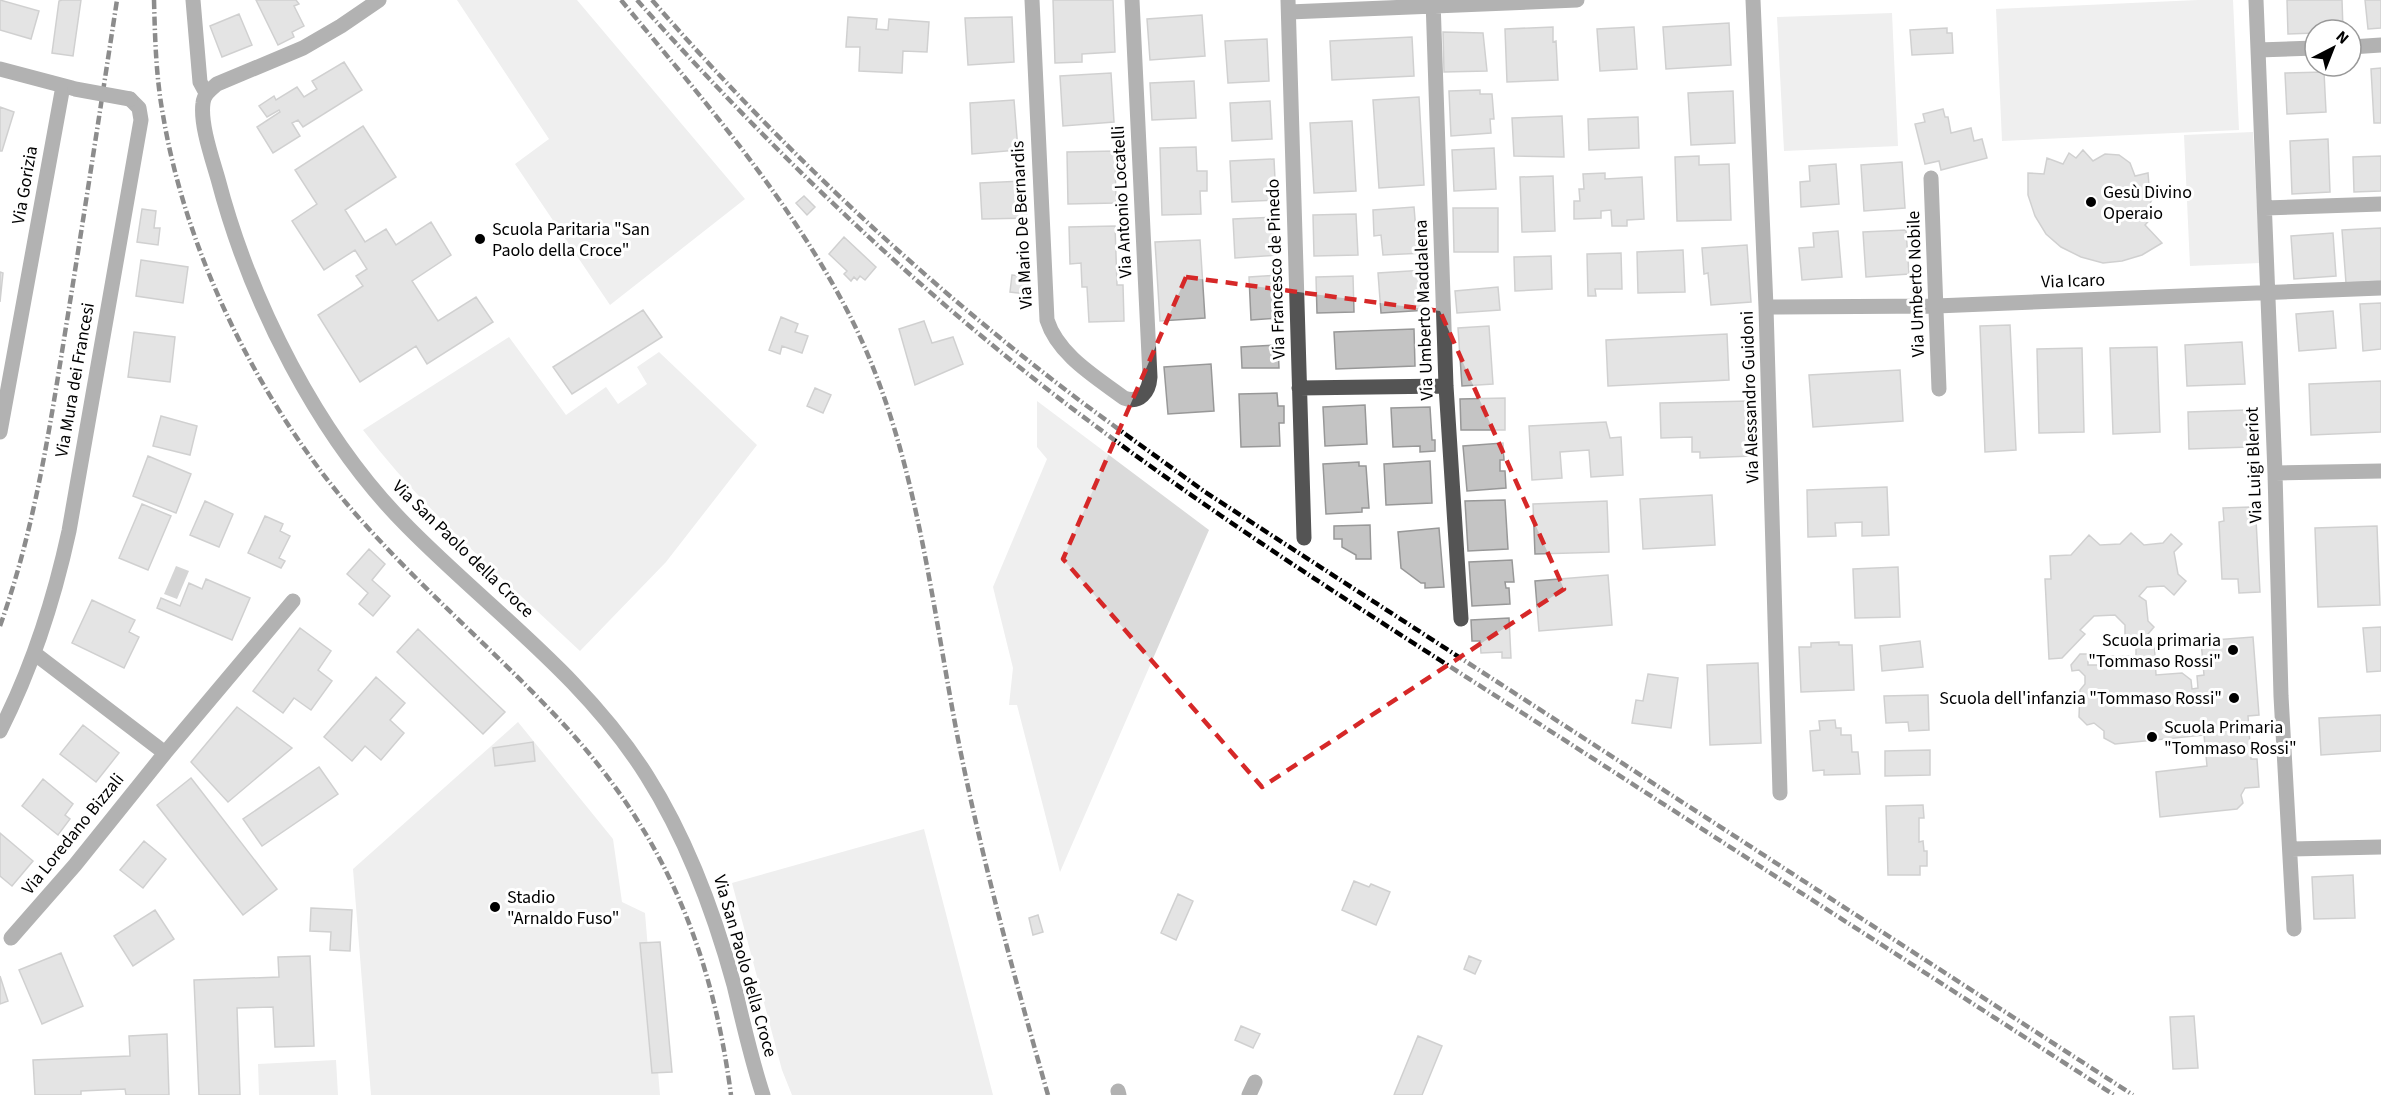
<svg xmlns="http://www.w3.org/2000/svg" width="2381" height="1095" viewBox="0 0 2381 1095" font-family="'Source Sans 3',sans-serif">
<style>
.green{fill:#dbdbdb}
.water{fill:#a2a2a2}
.building{fill:#c4c4c4;stroke:#989898;stroke-width:1.5}
.lines{fill:none;stroke-linecap:round;stroke-linejoin:round}
.minor{stroke:#545454;stroke-width:15}
.rail{stroke:#000;stroke-width:4.5;stroke-dasharray:9 3 1.5 3;stroke-linecap:butt}
.minor-bridge{stroke:#545454;stroke-width:15}
.marked{fill:none;stroke:#d62828;stroke-width:4.5;stroke-dasharray:12 8;stroke-linejoin:round}
.poi-dot{fill:#000;stroke:#fff;stroke-width:2}
.labels{text-anchor:middle;dominant-baseline:central;stroke-width:6;stroke-linejoin:round;paint-order:stroke}
.street-label{font-size:18px;fill:#000;stroke:#fff}
.poi-label{font-size:18px;fill:#000;stroke:#fff;text-anchor:start}
</style>
<rect width="100%" height="100%" fill="#fff"/>
<path class="green" d="M457 0H577L745 199 610 305 515 164 549 139Z
M2198 0H2233L2239 130 2002 141 1996 9Z
M1892 13 1898 146 1784 151 1777 17Z
M2253 132 2260 263 2190 266 2184 135Z
M509 337 566 415 606 387 618 404 647 384 637 367 659 352 757 445 666 562 580 651C505 580 426 513 363 430Z
M1037 401 1209 530 1060 872 1017 705H1009L1013 668 993 587 1047 459 1037 447Z
M518 722 613 839 622 902 645 913 660 1095H371L353 869Z
M924 829 993 1095H792L782 1070 732 883Z
M336 1060 338 1095H259L258 1064Z"/>
<path class="water" d="M176 566 189 571 177 599 164 594Z"/>
<path class="building" d="M0 0 39 11 31 39 0 30Z
M62 0H81L73 56 52 53 59 1Z
M256 0H296L299 4 294 6 304 26 292 32 294 37 278 45Z
M1053 0H1113L1115 52 1082 54V62L1055 63Z
M2287 0H2342L2343 30H2315V33L2288 34Z
M2365 0H2381V28L2368 29Z
M239 14 252 45 222 57 210 26Z
M1202 15 1205 56 1150 60 1147 19Z
M848 17 877 19 876 29 888 30 889 19 929 22 927 52 903 51 902 73 859 71 860 47H846Z
M1012 17 1014 62 968 65 965 18Z
M1729 23 1731 65 1666 69 1663 27Z
M1553 27V42L1556 41 1558 80 1507 82 1505 29Z
M1634 27 1637 69 1600 71 1597 29Z
M1947 28V33H1952L1953 53 1912 55 1910 30Z
M1443 32 1483 33 1487 71 1444 72Z
M1412 37 1414 76 1332 80 1330 41Z
M1267 39 1269 81 1228 83 1225 41Z
M344 62 362 90 303 127 298 120 292 123 300 136 273 153 257 127 280 112 279 110 267 117 259 106 274 96 276 100 297 87 304 97 317 89 312 81Z
M2381 68V123H2374L2371 69Z
M2324 72 2326 112 2287 114 2285 73Z
M1111 73 1114 122 1063 126 1060 76Z
M1194 81 1196 118 1152 120 1150 83Z
M1480 90V94H1492L1494 119H1490L1491 133 1451 136 1449 91Z
M1733 91 1735 143 1691 145 1688 93Z
M1419 97 1424 185 1379 188 1373 100Z
M1014 100 1018 150 972 154 970 103Z
M1270 101 1272 139 1232 141 1230 103Z
M0 107 14 112 2 151H0Z
M1943 109 1945 117H1948L1951 133 1971 128 1974 141 1982 139 1987 158 1941 170 1939 161 1925 164 1915 124 1925 122 1923 114Z
M1562 116 1564 157 1514 156 1512 118Z
M1638 117 1639 148 1589 150 1588 119Z
M1352 121 1356 191 1314 193 1310 123Z
M363 126 396 177 345 210 365 242 386 229 396 245 431 222 451 255 412 281 438 321 476 297 493 322 427 364 416 346 360 382 318 315 363 286 356 276 367 269 355 250 324 270 292 221 317 204 295 170Z
M2328 139 2330 192 2292 194 2290 141Z
M1196 147 1197 171H1207V191H1200L1201 214 1162 215 1160 148Z
M1494 148 1496 189 1454 191 1452 150Z
M2083 150 2093 161 2105 154 2119 155 2130 163 2135 176 2148 173 2149 185 2146 194 2153 197 2148 208 2156 213 2145 225 2162 243 2142 255 2122 261 2103 263 2081 257 2061 247 2046 234 2035 216 2028 195V173L2044 174 2047 158 2063 164 2069 153 2076 158Z
M1115 151 1116 203 1068 204 1067 152Z
M1699 156V165L1729 164 1731 220 1677 221 1675 157Z
M2381 156V191L2354 192 2353 157Z
M1274 159 1276 200 1232 202 1230 161Z
M1902 162 1905 208 1864 211 1861 165Z
M1836 164 1839 204 1801 207 1800 182 1810 181 1809 166Z
M1605 173V179L1642 177 1644 219 1627 220V226H1612L1611 210 1601 211V218L1574 219V201H1580L1579 189H1584L1583 174Z
M1553 176 1555 231 1522 232 1520 177Z
M1026 181 1027 218 982 219 980 183Z
M804 196 815 207 807 215 796 203Z
M1414 207 1416 231H1423L1424 253 1383 255 1381 235 1374 236 1373 210Z
M1453 208H1498V252H1454Z
M142 209 156 211 154 228H160L158 245 137 242Z
M1356 214 1358 255 1314 256 1313 215Z
M1275 217 1278 255 1235 258 1233 219Z
M1115 226 1117 285H1123L1124 321 1089 322 1087 287H1082L1081 263 1070 264 1069 227Z
M2381 228V281L2346 283 2342 230Z
M1906 230 1909 274 1866 277 1863 232Z
M1838 231 1842 277 1802 280 1799 248 1814 247 1813 233Z
M2333 233 2336 276 2294 279 2291 236Z
M844 237 876 267 865 280 860 276 857 280 854 277 851 281 844 274 847 271 829 254Z
M1200 240 1205 318 1160 321 1155 242Z
M1747 245 1751 302 1711 305 1708 273 1704 274 1702 248Z
M1683 250 1685 292 1638 293 1637 252Z
M1621 253 1622 289H1595L1596 296H1588L1587 254Z
M1551 256 1552 289 1515 291 1514 257Z
M141 260 188 267 183 303 136 296Z
M1425 270 1428 310 1381 313 1378 273Z
M0 272 3 273 0 302Z
M1012 275 1029 277 1027 294 1010 292Z
M1278 275 1281 318 1251 320 1249 277Z
M1353 276 1354 312 1317 313 1316 277Z
M1498 287 1500 310 1457 313 1455 291Z
M2381 303V349L2363 351 2360 304Z
M643 310 662 337 572 394 553 367Z
M2333 311 2336 348 2299 351 2296 314Z
M781 317 798 324 795 332 808 336 802 353 782 346 780 354 769 350Z
M924 321 932 343 953 337 963 364 915 385 899 329Z
M2010 325 2016 450 1985 452 1980 326Z
M1489 326 1493 384 1462 386 1458 328Z
M1414 329 1415 366 1336 369 1334 332Z
M134 332 175 337 170 382 128 377Z
M1727 334 1729 380 1608 386 1606 340Z
M2242 342 2245 384 2187 386 2185 345Z
M1278 345 1279 368H1242L1241 347Z
M2157 347 2160 432 2113 434 2110 348Z
M2082 348 2084 432 2039 433 2037 349Z
M1211 364 1214 411 1168 414 1164 367Z
M1900 370 1903 421 1813 427 1809 375Z
M2381 381V432L2311 435 2309 384Z
M815 388 831 395 823 413 807 406Z
M1277 393 1278 406H1284V423H1279L1280 446 1241 447 1239 394Z
M1505 398V430H1461L1460 399Z
M1751 401 1752 426H1747V433H1751L1752 456 1700 458V452H1692V437L1661 438 1660 403Z
M1365 405 1367 444 1325 446 1323 407Z
M1430 407 1432 440H1435V451L1420 452V446L1393 447 1391 408Z
M2247 410 2249 447 2189 449 2188 412Z
M161 416 197 426 190 455 153 446Z
M1606 422 1610 438 1621 437 1623 475 1591 477 1589 450 1560 452 1562 478 1532 480 1529 426Z
M1503 443 1504 460H1500V471H1505L1506 488 1467 491 1463 446Z
M148 456 191 474 176 513 133 496Z
M1430 461 1432 503 1386 505 1384 464Z
M1359 462V466H1366L1369 508H1362V512L1326 514 1323 464Z
M1887 487 1889 535 1862 536V522L1835 523 1836 536 1808 537 1807 490Z
M1712 495 1715 545 1643 549 1640 499Z
M1505 500 1508 549 1468 551 1465 501Z
M205 501 233 514 219 547 190 535Z
M1607 501 1609 552 1535 554 1533 504Z
M142 504 171 516 148 570 119 558Z
M2250 507 2251 521 2256 520 2260 592 2239 593 2238 579H2222L2219 522 2224 521 2223 508Z
M265 516 283 524 280 531 290 536 279 558 285 561 281 568 248 553Z
M1370 525 1371 559H1356V555L1342 547V539H1334V526Z
M2377 526 2380 605 2318 607 2315 528Z
M1439 528 1444 587 1425 588V583H1421L1401 568 1398 532Z
M2131 533 2144 545 2163 543 2171 534 2182 544 2174 552 2178 574 2186 581 2174 595 2164 586 2147 587 2139 596 2146 601 2148 621 2154 627 2148 634 2154 639 2156 675 2182 673 2191 680 2192 689 2198 688 2197 676 2204 675 2201 641 2253 637 2259 715 2248 716 2251 759H2257L2259 787 2245 788 2241 795 2243 803 2237 809 2160 817 2156 772 2207 766 2204 735 2115 744 2104 738V731L2094 723 2087 725 2079 717 2080 690 2085 684V676L2079 670 2072 671 2071 665 2080 654H2088V665H2101L2106 656H2136V648L2125 636V625L2115 615 2094 616 2080 630 2085 634 2062 658 2049 659 2045 579H2051L2050 556 2071 555 2089 535 2100 545 2120 544Z
M369 549 385 564 372 580 390 596 373 616 359 604 368 593 347 574Z
M1512 560 1514 582H1505L1506 588H1509L1510 604 1472 606 1469 562Z
M1898 567 1900 617 1855 618 1853 569Z
M1608 575 1612 625 1539 631 1535 581Z
M206 579 250 598 232 640 157 608 161 598 180 606 189 583 202 589Z
M92 600 135 620 129 632 139 637 124 668 72 643Z
M1509 618 1511 658H1502V652L1481 653 1480 641H1472L1471 620Z
M2381 627V671L2367 672 2363 628Z
M300 628 331 651 318 670 332 681 311 710 294 698 283 713 253 691Z
M418 629 505 712 483 734 397 652Z
M1920 641 1923 667 1882 671 1880 646Z
M1839 642V645H1852L1854 690 1801 692 1799 647H1811V643Z
M1758 663 1761 743 1710 745 1707 665Z
M1648 674 1678 678 1671 728 1632 723 1636 700 1643 701Z
M376 677 405 703 390 720 404 733 381 760 365 746 352 761 324 737Z
M1928 695 1929 730 1909 731 1908 722 1886 723 1884 696Z
M237 707 292 748 228 802 191 762Z
M2381 715V751L2321 755 2319 718Z
M1835 720 1836 728H1841V735H1851L1852 752H1858L1860 774 1824 775V770L1813 771 1810 731 1820 730 1819 721Z
M83 725 119 753 96 782 60 754Z
M533 742 535 761 495 766 493 748Z
M1930 750V775L1885 776V751Z
M319 767 338 794 262 846 243 819Z
M191 778 277 889 243 915 157 805Z
M43 779 73 804 65 815 70 819 58 835 22 806Z
M1923 805 1924 818H1919V842L1923 841 1924 851H1927V866H1920V875H1888L1886 806Z
M0 833 33 861 12 886 0 876Z
M144 841 166 859 143 888 120 870Z
M2353 875 2355 918 2314 919 2312 877Z
M1354 881 1369 887 1371 884 1390 892 1376 925 1342 910Z
M1178 894 1193 901 1176 940 1161 933Z
M311 908 352 910 350 951 330 950 331 932 310 931Z
M155 910 174 939 133 966 114 936Z
M1038 915 1043 932 1033 935 1029 918Z
M660 942 672 1072 652 1073 640 943Z
M61 953 83 1006 42 1024 19 970Z
M310 956 314 1046 275 1047 273 1007 237 1008 240 1095H199L194 980 279 977 278 957Z
M1469 956 1481 961 1475 974 1464 969Z
M0 976 8 1001 0 1004Z
M2194 1016 2198 1068 2173 1069 2170 1017Z
M1241 1026 1260 1034 1253 1048 1235 1040Z
M167 1034 169 1095H126L125 1089 81 1091V1095H35L33 1060 130 1056 129 1036Z
M1418 1036 1442 1046 1422 1095H1394Z"/>
<g class="lines">
<path class="minor" d="M193 0 200 82 206 93
M379 0 341 26 303 48 217 84C210 90 204 94 203 103 200 124 212 158 218 179 250 301 318 437 408 527 489 609 585 677 647 776 688 841 714 912 734 985 743 1022 751 1059 763 1095
M1032 0 1047 320C1058 355 1096 377 1124 398 1140 404 1149 392 1150 377L1132 0
M1288 0 1304 538
M1433 0 1446 386 1461 619
M1753 0 1766 307 1780 793
M2256 0 2275 473 2281 696 2294 929
M1289 12 1577 0
M2351 47 2381 45
M2258 50 2315 48
M0 69 72 88
M1931 178 1939 389
M2265 208 2381 204
M1766 307 1936 306 2381 288
M1299 388 1446 386
M0 432 63 86
M2275 473 2381 471
M34 653 165 753 293 601
M0 731C32 668 54 600 69 531L141 120 139 108 130 99
M2291 849 2381 847
M11 938 75 865 165 753
M1118 1091 1119 1095
M1249 1095 1255 1082"/>
<path class="rail" d="M154 0C155 39 156 77 163 115 186 253 257 397 347 504 415 584 496 651 567 728 665 836 712 951 731 1095
M621 0C704 101 790 199 850 316 915 445 930 593 957 734 981 856 1014 976 1048 1095
M637 0C768 147 912 286 1069 406 1229 528 1400 634 1569 743 1750 860 1932 977 2114 1095
M652 0C774 141 911 270 1058 384 1106 421 1156 456 1205 492L2133 1095
M0 626C34 531 49 433 65 333 83 222 100 111 117 0"/>
<path class="minor-bridge" d="M75 89 130 99"/>
</g>
<path d="M0 0H2381V1095H0ZM1186 277 1440 311 1564 589 1262 787 1063 559Z" fill="#fff" fill-opacity=".55" fill-rule="evenodd"/>
<path class="marked" d="M1186 277 1440 311 1564 589 1262 787 1063 559Z"/>
<g class="poi-dot">
<circle cx="2091" cy="202" r="6"/>
<circle cx="480" cy="239" r="6"/>
<circle cx="2233" cy="650" r="6"/>
<circle cx="2234" cy="698" r="6"/>
<circle cx="2152" cy="737" r="6"/>
<circle cx="495" cy="907" r="6"/>
</g>
<g class="labels">
<g class="street-label">
<text transform="translate(25 185) rotate(-80)">Via Gorizia</text>
<text transform="translate(1122 202) rotate(-93)">Via Antonio Locatelli</text>
<text transform="translate(1022 225) rotate(-93)">Via Mario De Bernardis</text>
<text transform="translate(1276 269) rotate(-92)">Via Francesco de Pinedo</text>
<text transform="translate(2073 281) rotate(-2)">Via Icaro</text>
<text transform="translate(1916 284) rotate(-92)">Via Umberto Nobile</text>
<text transform="translate(1424 310) rotate(-92)">Via Umberto Maddalena</text>
<text transform="translate(75 380) rotate(-80)">Via Mura dei Francesi</text>
<text transform="translate(1750 397) rotate(-92)">Via Alessandro Guidoni</text>
<text transform="translate(2254 465) rotate(-92)">Via Luigi Bleriot</text>
<text transform="translate(463 549) rotate(44)">Via San Paolo della Croce</text>
<text transform="translate(73 834) rotate(-51)">Via Loredano Bizzali</text>
<text transform="translate(745 966) rotate(74)">Via San Paolo della Croce</text>
</g>
<g class="poi-label">
<text x="2103" y="192">Gesù Divino<tspan x="2103" dy="21">Operaio</tspan></text>
<text x="492" y="229">Scuola Paritaria "San<tspan x="492" dy="21">Paolo della Croce"</tspan></text>
<text x="2221" y="640" text-anchor="end">Scuola primaria<tspan x="2221" dy="21">"Tommaso Rossi"</tspan></text>
<text x="2222" y="698" text-anchor="end">Scuola dell'infanzia "Tommaso Rossi"</text>
<text x="2164" y="727">Scuola Primaria<tspan x="2164" dy="21">"Tommaso Rossi"</tspan></text>
<text x="507" y="897">Stadio<tspan x="507" dy="21">"Arnaldo Fuso"</tspan></text>
</g>
</g>
<g transform="translate(2333 48) rotate(42)"><circle r="28" fill="#ffffff" stroke="#999999" stroke-width="1.5"/>
<path d="M0-4.5L10 22L0 15L-10 22Z" fill="#000000"/>
<text y="-9" font-size="16" font-weight="bold" text-anchor="middle" fill="#000000">N</text>
</g>
</svg>
